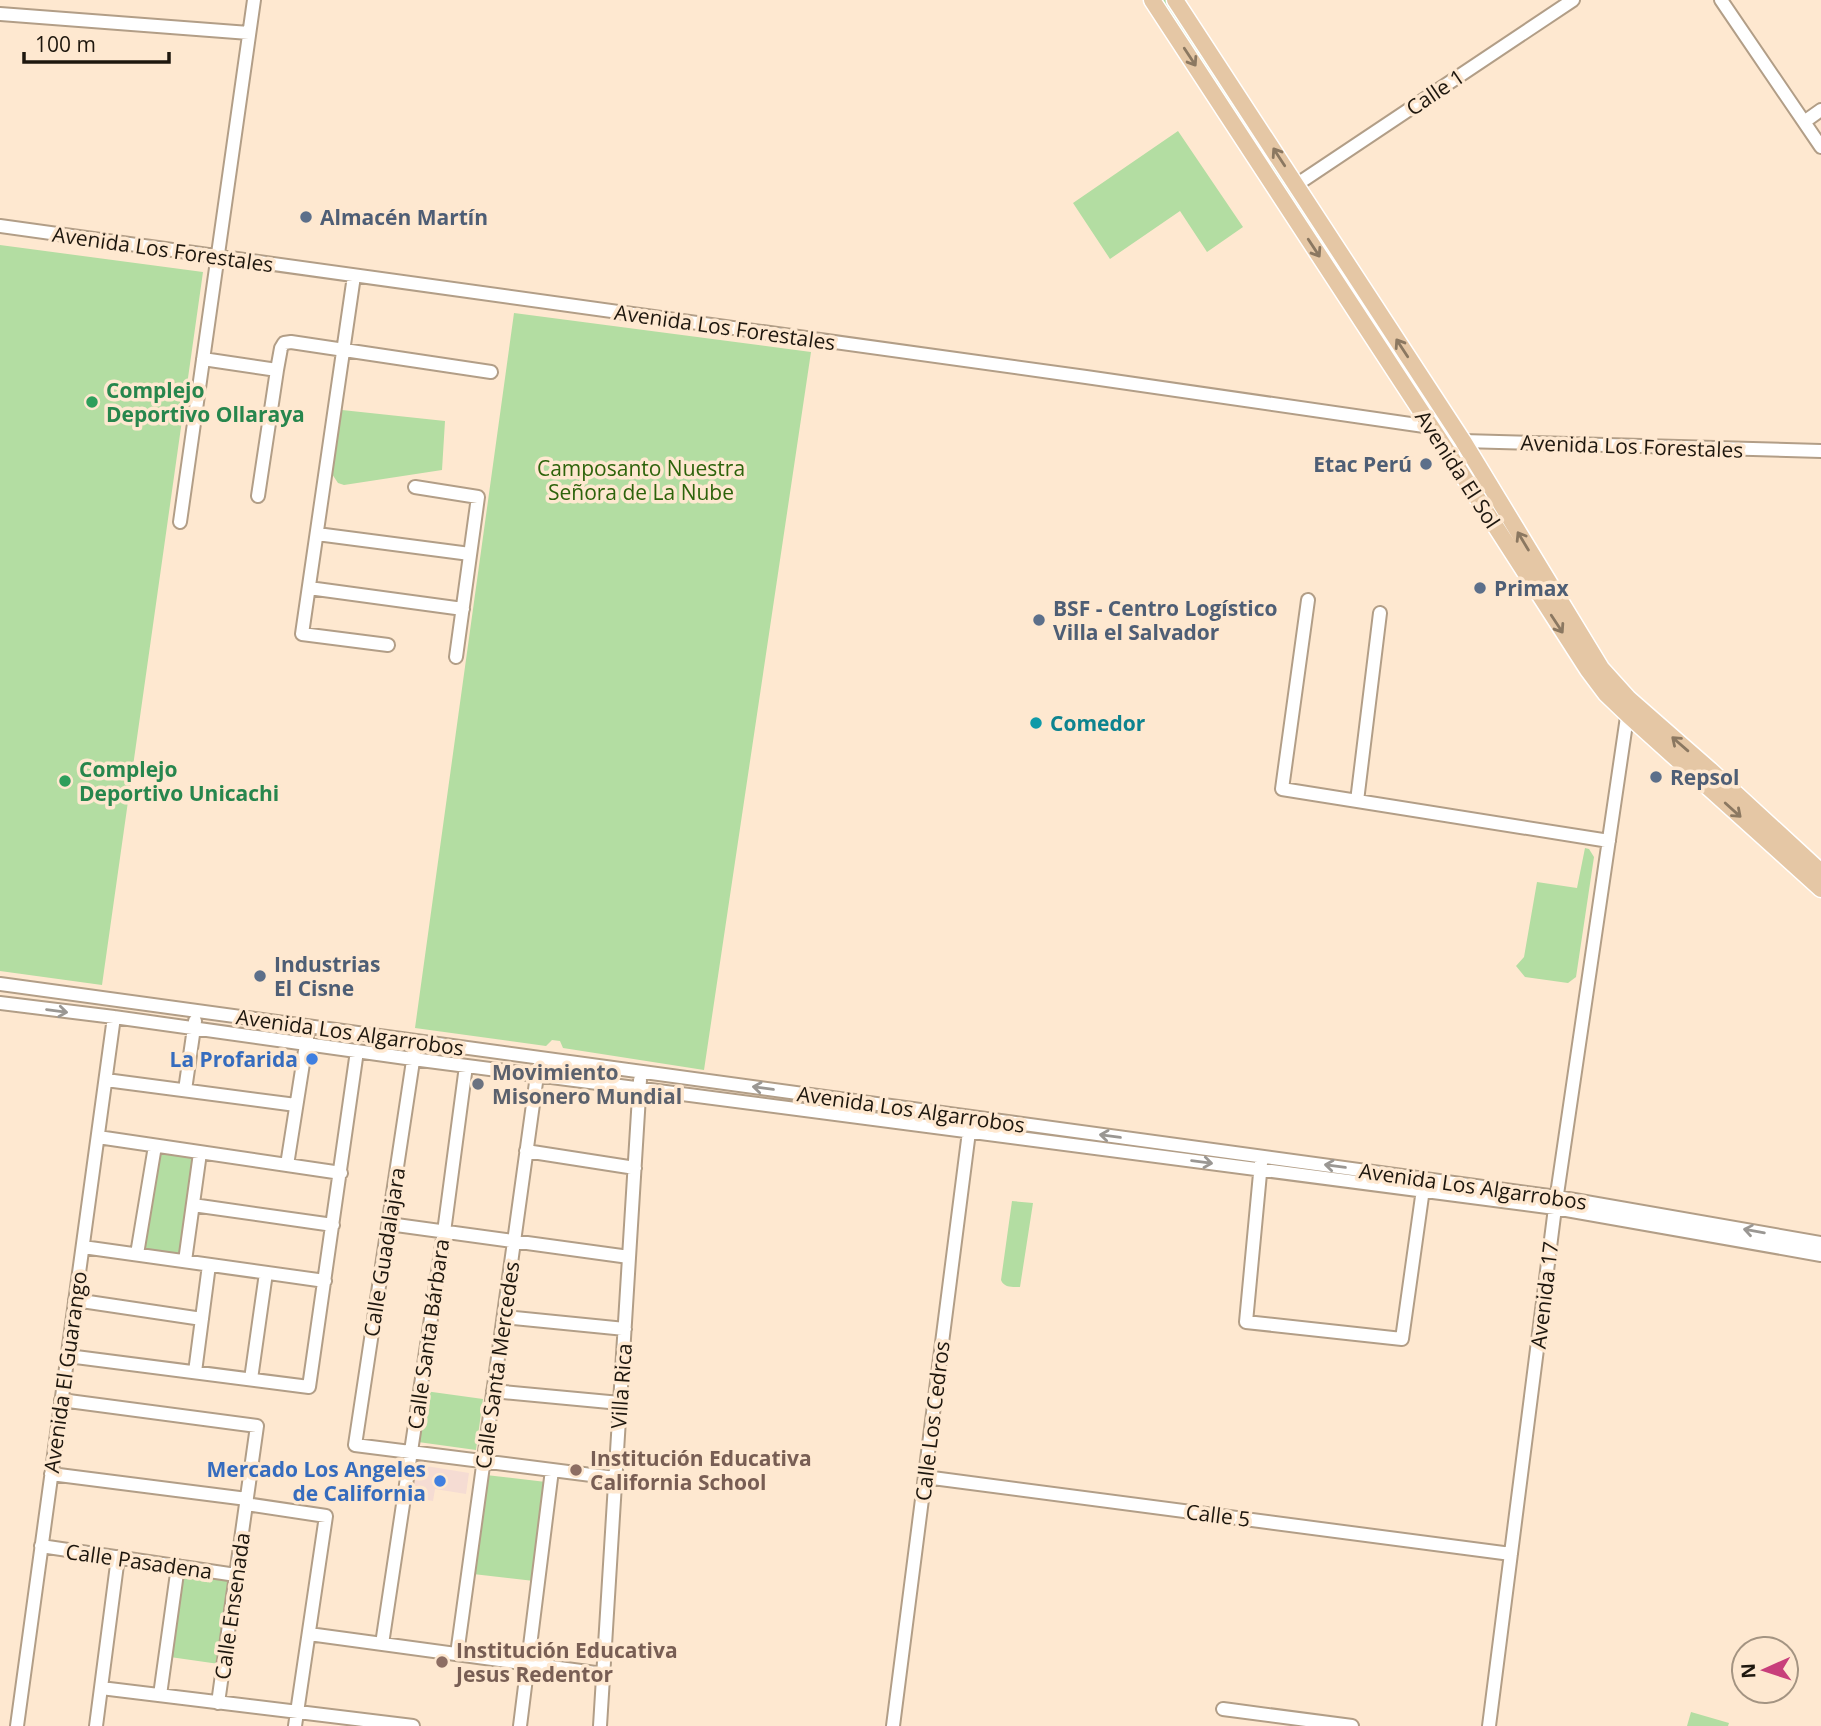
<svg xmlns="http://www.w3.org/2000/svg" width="1821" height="1726" viewBox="0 0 1821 1726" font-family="'Open Sans',sans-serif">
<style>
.commercial{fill:#f5dcd3}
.green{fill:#b3dda2}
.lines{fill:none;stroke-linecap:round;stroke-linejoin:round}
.minor-casing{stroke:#b29e87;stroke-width:16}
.major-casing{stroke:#fff;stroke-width:19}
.minor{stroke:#fff;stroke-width:12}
.major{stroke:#e5c7a5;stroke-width:16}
.oneway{stroke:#8b7861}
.oneway2{stroke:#9a9793}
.service-dot{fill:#5c6f8a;stroke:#fee8d0;stroke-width:2.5}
.leisure-dot{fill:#2e9e5b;stroke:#fee8d0;stroke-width:2.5}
.culture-dot{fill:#0f9aa8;stroke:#fee8d0;stroke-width:2.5}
.shop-dot{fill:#3f7fe0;stroke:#fee8d0;stroke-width:2.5}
.worship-dot{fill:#6b7280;stroke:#fee8d0;stroke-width:2.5}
.education-dot{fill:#8d6e63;stroke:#fee8d0;stroke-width:2.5}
.labels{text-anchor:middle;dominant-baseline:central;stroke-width:7;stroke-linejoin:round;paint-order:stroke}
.street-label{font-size:21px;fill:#1e170e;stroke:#fee8d0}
.service-label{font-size:21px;font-weight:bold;fill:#4e5e75;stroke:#fee8d0;text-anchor:start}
.leisure-label{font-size:21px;font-weight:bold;fill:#27864d;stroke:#fee8d0;text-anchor:start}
.park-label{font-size:21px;fill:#2d630b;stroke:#fee8d0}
.culture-label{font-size:21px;font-weight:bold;fill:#0d838f;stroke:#fee8d0;text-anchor:start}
.shop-label{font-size:21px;font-weight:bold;fill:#366cbe;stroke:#fee8d0;text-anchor:end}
.worship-label{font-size:21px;font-weight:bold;fill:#5b616d;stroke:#fee8d0;text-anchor:start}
.education-label{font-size:21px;font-weight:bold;fill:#785e54;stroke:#fee8d0;text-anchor:start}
</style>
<rect width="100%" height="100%" fill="#fee8d0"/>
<path class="commercial" d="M414 1464 469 1473 466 1494 435 1489 433 1501 409 1497Z"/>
<path class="green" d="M1158 0H1166L1436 409V412L1434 413H1431Z
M1178 131 1243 227 1207 252 1180 211 1110 259 1073 203Z
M0 245 203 272 102 985 0 971Z
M514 313 811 352 704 1070 563 1048 560 1041 552 1040 546 1046 415 1028Z
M342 410 445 421 442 470 344 485 338 483 332 474Z
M1585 848 1589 849 1594 857 1576 977 1568 983 1525 977 1516 966 1524 957 1537 882 1577 888Z
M158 1152 196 1157 181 1257 142 1251Z
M1012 1201 1033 1203 1020 1287C1013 1287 1004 1288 1001 1280Z
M425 1391 483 1399 476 1450 418 1442Z
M486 1475 546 1482 534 1581 473 1574Z
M183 1572 232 1580 219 1664 170 1657Z
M1691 1712 1729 1723 1728 1726H1687Z"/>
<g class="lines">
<g class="minor-casing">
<path id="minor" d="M1721 0 1821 147
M0 14 249 33
M1804 122 1821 110
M1296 185 1573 0
M0 226 1086 377 1431 427 1434 424
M354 276 302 634 388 645
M203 359 277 370
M1447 451 1463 441 1821 451
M415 487 478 497 456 657
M258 496 277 370 281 348 284 343 291 342 491 372
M180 522 254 0
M317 534 470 554
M309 588 463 609
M1308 600 1282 789 1609 841
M1357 801 1380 613
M0 984 1557 1197 1821 1243
M0 1003 114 1017 413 1059 1555 1208 1821 1255
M416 1041 355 1445 615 1478
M106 1080 296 1105
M185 1090 195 1021
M98 1137 341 1173
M526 1151 635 1168
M1261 1163 1246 1322 1402 1339 1424 1182
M287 1165 307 1038
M193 1205 333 1225
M389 1224 629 1257
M83 1247 325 1281
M137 1254 155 1146
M185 1261 200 1153
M75 1300 202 1319
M504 1317 625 1329
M68 1356 309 1387 357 1051
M195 1372 209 1265
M251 1379 266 1273
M493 1391 620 1403
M61 1400 257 1426 218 1703
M51 1474 247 1499
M925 1477 1511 1554
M246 1504 326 1516 295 1726
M41 1546 236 1575
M309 1634 603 1674
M382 1644 444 1232 466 1066
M457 1654 538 1068
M101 1688 413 1726
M160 1695 178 1566
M1223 1709 1352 1726
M17 1726 114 1017
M96 1726 118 1557
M520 1726 552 1470
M600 1726 640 1080
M893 1726 970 1124
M1489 1726 1555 1208 1628 710"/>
</g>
<g class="major-casing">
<path id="major" d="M1152 0 1447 451 1588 670 1606 694 1628 715 1821 889
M1175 0 1463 441 1601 668 1629 699 1710 770 1821 872"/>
</g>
<use href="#minor" class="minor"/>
<use href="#major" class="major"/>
</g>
<defs><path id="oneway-shaft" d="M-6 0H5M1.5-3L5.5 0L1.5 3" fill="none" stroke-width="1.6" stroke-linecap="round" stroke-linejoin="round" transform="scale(1.75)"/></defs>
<g class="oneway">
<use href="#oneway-shaft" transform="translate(1190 57) rotate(57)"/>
<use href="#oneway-shaft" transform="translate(1279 157) rotate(-123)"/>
<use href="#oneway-shaft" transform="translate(1314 248) rotate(57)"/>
<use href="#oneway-shaft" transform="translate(1402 348) rotate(-123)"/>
<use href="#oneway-shaft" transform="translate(1523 541) rotate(-121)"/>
<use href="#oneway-shaft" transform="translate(1557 624) rotate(57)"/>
<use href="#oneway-shaft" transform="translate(1680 744) rotate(-139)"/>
<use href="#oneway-shaft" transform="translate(1733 810) rotate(42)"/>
</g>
<g class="oneway2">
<use href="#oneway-shaft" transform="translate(57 1011) rotate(8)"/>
<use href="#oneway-shaft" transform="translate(763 1088) rotate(-172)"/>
<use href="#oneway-shaft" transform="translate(1110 1136) rotate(-172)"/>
<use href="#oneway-shaft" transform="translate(1202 1162) rotate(7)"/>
<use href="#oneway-shaft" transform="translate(1335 1166) rotate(-172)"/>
<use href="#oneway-shaft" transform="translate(1754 1231) rotate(-170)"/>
</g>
<g class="service-dot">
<circle cx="306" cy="217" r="7"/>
<circle cx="1426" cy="464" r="7"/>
<circle cx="1480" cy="588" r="7"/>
<circle cx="1039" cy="620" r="7"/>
<circle cx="1656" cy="777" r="7"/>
<circle cx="260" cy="976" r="7"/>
</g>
<g class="leisure-dot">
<circle cx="92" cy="402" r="7"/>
<circle cx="65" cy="781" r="7"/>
</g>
<circle class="culture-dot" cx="1036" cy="723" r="7"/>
<g class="shop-dot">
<circle cx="312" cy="1059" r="7"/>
<circle cx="440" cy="1481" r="7"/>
</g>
<circle class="worship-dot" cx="478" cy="1084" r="7"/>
<g class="education-dot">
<circle cx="576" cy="1470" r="7"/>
<circle cx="442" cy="1662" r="7"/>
</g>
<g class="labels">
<g class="street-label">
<text transform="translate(1435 92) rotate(-34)">Calle 1</text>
<text transform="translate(163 249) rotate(8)">Avenida Los Forestales</text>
<text transform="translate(725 327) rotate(8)">Avenida Los Forestales</text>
<text transform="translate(1632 446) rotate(2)">Avenida Los Forestales</text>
<text transform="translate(1458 469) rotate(57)">Avenida El Sol</text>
<text transform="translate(350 1032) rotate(8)">Avenida Los Algarrobos</text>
<text transform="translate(911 1109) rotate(8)">Avenida Los Algarrobos</text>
<text transform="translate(1473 1186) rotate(8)">Avenida Los Algarrobos</text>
<text transform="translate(384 1252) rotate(-81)">Calle Guadalajara</text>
<text transform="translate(1544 1295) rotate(-83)">Avenida 17</text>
<text transform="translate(428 1334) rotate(-82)">Calle Santa Bárbara</text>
<text transform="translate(497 1365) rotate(-82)">Calle Santa Mercedes</text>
<text transform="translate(65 1372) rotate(-82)">Avenida El Guarango</text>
<text transform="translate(621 1386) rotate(-86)">Villa Rica</text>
<text transform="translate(932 1421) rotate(-83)">Calle Los Cedros</text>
<text transform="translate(1218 1515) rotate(7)">Calle 5</text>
<text transform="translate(139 1561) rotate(8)">Calle Pasadena</text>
<text transform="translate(232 1606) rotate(-82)">Calle Ensenada</text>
</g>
<g class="service-label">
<text x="320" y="217">Almacén Martín</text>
<text x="1412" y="464" text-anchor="end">Etac Perú</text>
<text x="1494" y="588">Primax</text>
<text x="1053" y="608">BSF - Centro Logístico<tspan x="1053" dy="24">Villa el Salvador</tspan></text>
<text x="1670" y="777">Repsol</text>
<text x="274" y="964">Industrias<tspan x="274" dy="24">El Cisne</tspan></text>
</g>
<g class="leisure-label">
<text x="106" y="390">Complejo<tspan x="106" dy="24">Deportivo Ollaraya</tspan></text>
<text x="79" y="769">Complejo<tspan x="79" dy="24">Deportivo Unicachi</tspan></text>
</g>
<g class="park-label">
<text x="641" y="468">Camposanto Nuestra<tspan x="641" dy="24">Señora de La Nube</tspan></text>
</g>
<g class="culture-label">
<text x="1050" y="723">Comedor</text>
</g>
<g class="shop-label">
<text x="298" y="1059">La Profarida</text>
<text x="426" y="1469">Mercado Los Angeles<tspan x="426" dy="24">de California</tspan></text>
</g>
<g class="worship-label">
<text x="492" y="1072">Movimiento<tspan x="492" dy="24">Misonero Mundial</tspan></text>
</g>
<g class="education-label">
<text x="590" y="1458">Institución Educativa<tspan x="590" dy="24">California School</tspan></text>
<text x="456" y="1650">Institución Educativa<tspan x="456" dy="24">Jesus Redentor</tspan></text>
</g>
</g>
<g transform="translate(1765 1670) rotate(267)"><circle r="33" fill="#fee8d0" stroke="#a49482" stroke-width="2"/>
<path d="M0-5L12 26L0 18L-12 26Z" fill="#c83f7b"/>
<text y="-10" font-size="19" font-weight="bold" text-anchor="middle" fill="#1e170e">N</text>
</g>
<path d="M24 52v10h145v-10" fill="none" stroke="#1e170e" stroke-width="3.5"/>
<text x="35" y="52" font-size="21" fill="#1e170e" stroke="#fee8d0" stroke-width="5" paint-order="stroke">100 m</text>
</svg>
